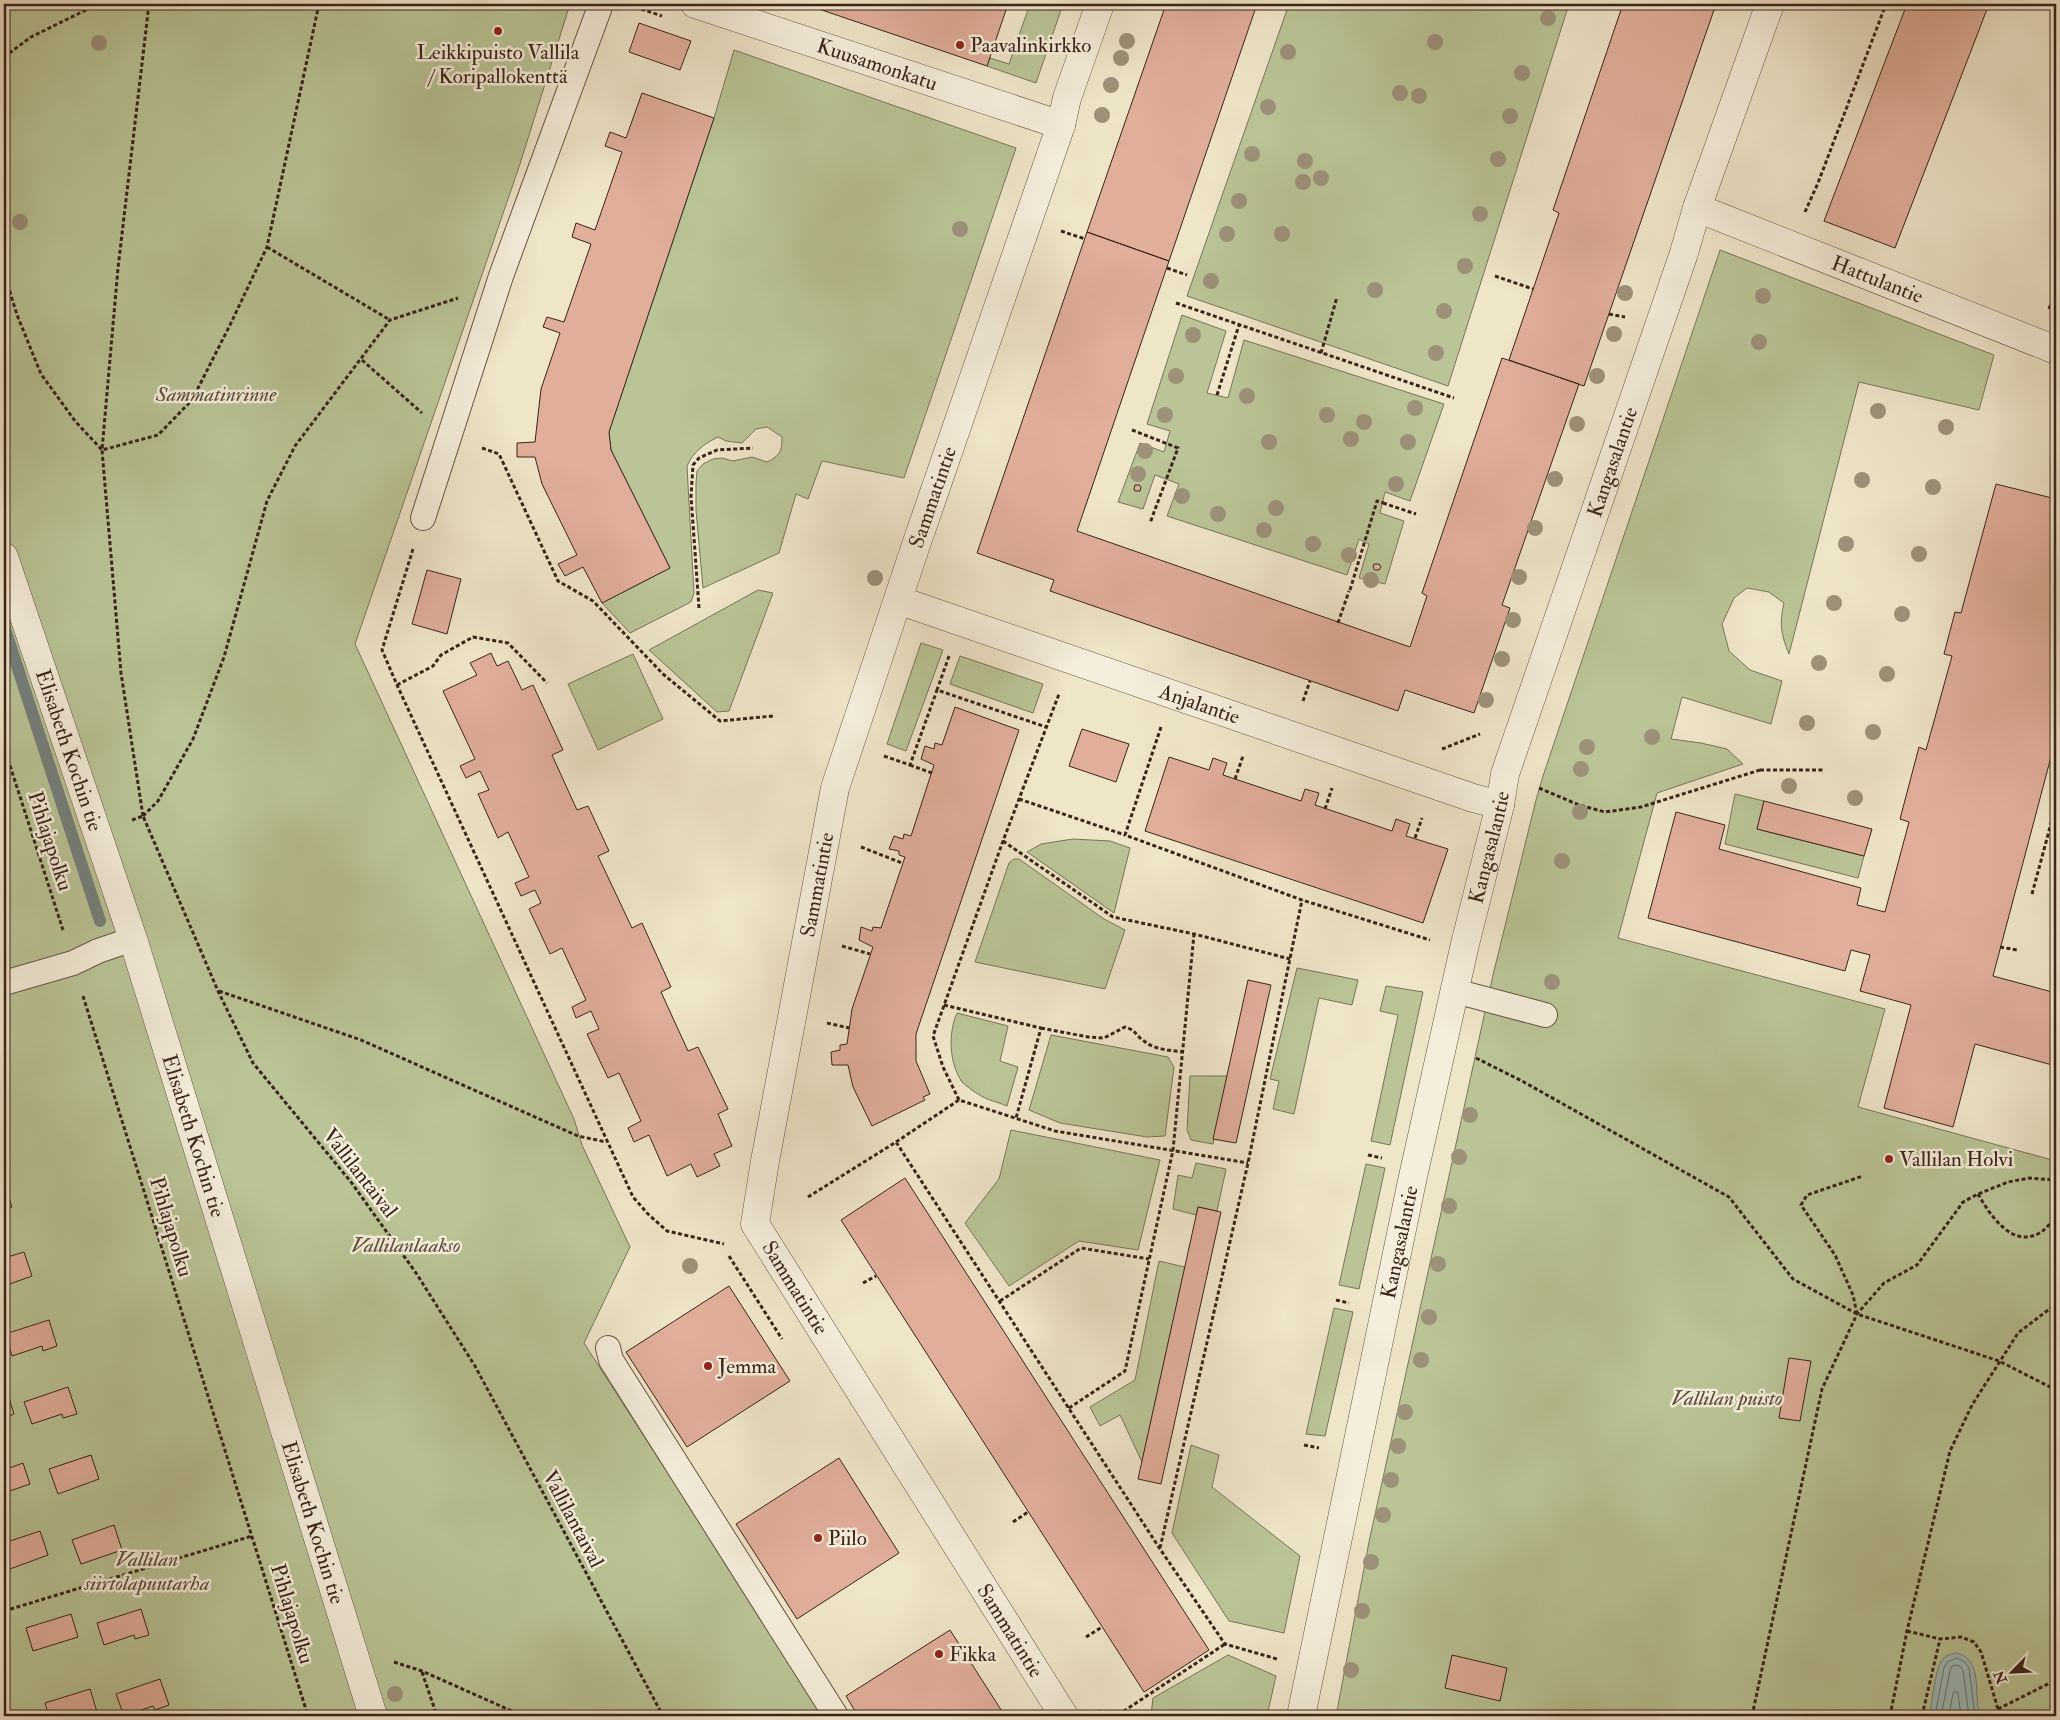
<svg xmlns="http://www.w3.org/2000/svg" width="2060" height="1720" viewBox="0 0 2060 1720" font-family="'IM FELL Double Pica',serif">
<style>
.green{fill:#bac496;stroke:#7a7458}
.water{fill:#9dbdbe;stroke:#75807d}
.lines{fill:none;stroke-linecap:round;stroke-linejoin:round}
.shore{stroke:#6c706c;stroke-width:1}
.stream{stroke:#75807d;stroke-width:12}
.building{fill:#e1ae9a;stroke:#3a241b}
.lane-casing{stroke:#675446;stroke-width:26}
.street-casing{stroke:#675446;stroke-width:29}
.path{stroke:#3a241b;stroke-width:3;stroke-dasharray:4 2.5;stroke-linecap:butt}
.lane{stroke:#f5eedc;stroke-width:24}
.street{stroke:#f5eedc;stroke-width:28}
.tree{fill:#9d917a}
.poi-dot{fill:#8f2418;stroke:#f5eedc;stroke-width:2}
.labels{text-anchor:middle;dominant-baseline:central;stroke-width:5;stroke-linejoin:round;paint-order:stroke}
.poi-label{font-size:21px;fill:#3a241b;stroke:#f5eedc;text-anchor:start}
.street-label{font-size:21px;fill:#3a241b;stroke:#f5eedc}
.park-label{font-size:21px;font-style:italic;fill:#5a4c3a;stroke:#f5eedc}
</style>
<rect width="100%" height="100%" fill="#efe5c9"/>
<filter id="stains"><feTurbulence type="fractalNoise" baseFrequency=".004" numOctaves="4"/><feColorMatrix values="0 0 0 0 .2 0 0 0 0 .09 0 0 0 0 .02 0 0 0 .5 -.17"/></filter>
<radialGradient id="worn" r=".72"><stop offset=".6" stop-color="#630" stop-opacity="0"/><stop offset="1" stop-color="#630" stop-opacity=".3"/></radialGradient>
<path class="green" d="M4 4H570L520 164 355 644 574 1119 582 1145 630 1247 584 1343 824 1716H4Z
M1030 4H1053L1062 7 1036 83 987 66 990 58 1009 64Z
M1289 4H1569L1448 386 1187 296Z
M734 50 1016 148 904 478 822 461 808 499 796 494 779 553 703 588 696 510V483L697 471 703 464 713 459 722 458 733 461 752 457 767 462C780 456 782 451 782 437L767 427 756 429 742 443 726 441 718 437C704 444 693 452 687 466L694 593 691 602 630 633 602 603 670 568 611 450 609 432 714 118Z
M1720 250 1994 355 1979 410 1859 382 1789 654C1781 635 1779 623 1784 603L1769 592 1747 588 1734 598 1722 624 1729 651 1750 670 1782 681 1771 724 1682 697 1671 739 1701 743 1727 749 1743 764 1657 793 1618 938 1885 1009 1858 1107 2056 1161V1716H1336L1369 1542 1493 975 1536 800 1543 776Z
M1182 315 1226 331 1207 393 1228 398 1244 340 1444 404 1410 501 1385 492 1380 513 1404 521 1385 584 1359 578 1369 544 1359 539 1347 575 1167 516 1179 484 1155 475 1143 509 1118 502 1140 443 1164 452 1170 431 1147 424Z
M758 590 773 593 729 711 717 712 649 650Z
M921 643 943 650 906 751 887 744Z
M633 654 663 719 598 750 568 684Z
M960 656 1043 684 1033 713 950 684Z
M1735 794 1764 801 1757 829 1864 856 1858 878 1725 844Z
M1073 839 1110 841 1130 848 1114 913 1027 852 1041 844Z
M1014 859H1019L1104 919 1125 930 1105 989 975 962 1009 863Z
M1297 968 1358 980 1352 1005 1319 998 1294 1114 1273 1109 1279 1081 1270 1079Z
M1386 986 1423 992 1390 1145 1371 1141 1398 1015 1380 1011Z
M957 1013 1008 1026 1000 1061 1018 1067 1007 1106C998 1102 986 1100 978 1094 973 1091 966 1086 962 1082 949 1063 948 1033 957 1013Z
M1051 1035 1168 1057 1174 1067 1165 1136 1147 1137 1060 1123 1029 1110Z
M1190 1076H1227L1213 1144 1191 1140 1187 1130Z
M1011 1130 1160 1160 1138 1250 1079 1241 1009 1286 965 1223 999 1179Z
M1196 1163 1226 1169 1217 1211 1199 1207 1196 1215 1173 1209 1178 1175 1192 1178Z
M1366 1164 1385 1168 1359 1289 1339 1285Z
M1159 1261 1185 1267 1142 1462 1120 1415 1100 1426 1090 1407 1135 1380Z
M1334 1308 1353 1312 1325 1436 1306 1434Z
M1191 1445 1219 1455 1212 1487 1300 1556 1284 1633 1229 1621 1172 1533Z
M1228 1655 1276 1676 1267 1716H1151L1153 1698Z"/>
<path class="water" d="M1957 1653C1984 1660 1973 1696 1980 1716H1929C1933 1701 1934 1672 1942 1660 1946 1655 1951 1654 1957 1653Z"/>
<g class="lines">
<path class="shore" d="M1935 1716 1944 1668 1947 1662 1957 1658 1965 1662 1969 1668 1975 1716
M1941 1716 1950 1671 1952 1666 1956 1665 1960 1666 1963 1671 1969 1716
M1949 1716 1953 1693 1956 1691 1958 1693 1961 1716"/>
<path class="stream" d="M4 626 100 921"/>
</g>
<path class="building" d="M804 4H1008L987 66Z
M1166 4H1257L1169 261 1087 232Z
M1623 4H1716L1584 386 1509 360 1559 213 1553 210Z
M1907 4H1989L1895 248 1824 221Z
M639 23 691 41 680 70 629 52Z
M642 93 714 118 609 432 611 450 670 568 602 603 583 567 565 576 558 564 577 555 542 484 535 457H517V443L535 442 541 389 560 333 543 327 547 317 564 322 591 244 572 237 576 223 595 230 622 152 605 146 610 132 626 138Z
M1087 232 1169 261 1077 531 1410 647 1427 596 1422 593 1502 358 1579 384 1502 605 1510 608 1474 713 1405 690 1398 711 1050 591 1054 580 977 553Z
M1996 484 2056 499V738L1993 976 2056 993V1066L1975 1044 1953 1127 1884 1108 1911 1005 1860 991 1870 955 1851 950 1845 971 1648 918 1676 812 1725 825 1719 849 1861 888 1857 905 1885 912 1909 822 1900 819 1919 747 1926 750 1952 656 1944 654 1955 612 1961 613Z
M1135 485H1139L1141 487 1140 491H1135L1134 489Z
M1374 564H1379L1381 567 1379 570H1375L1373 568Z
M427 570 461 579 447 634 412 624Z
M491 653 497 666 508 661 522 690 533 685 563 750 552 755 577 810 588 806 609 851 598 856 632 928 642 923 671 987 661 992 688 1051 698 1047 728 1109 718 1114 732 1146 714 1154 720 1166 697 1177 691 1164 667 1176 649 1135 634 1142 628 1128 641 1121 619 1073 608 1078 587 1034 599 1029 591 1011 576 1018 572 1007 586 1000 562 948 550 954 529 909 541 903 535 890 521 896 515 883 529 877 508 832 498 838 478 794 489 790 480 771 466 778 460 766 475 759 443 691 477 675 470 663Z
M955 707 1019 730 916 1034V1061L930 1094 923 1097 925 1100 872 1126 853 1087 848 1065H832L831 1052 840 1050V1045L847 1044 852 1009 873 947 859 940 861 927 872 931 873 927 881 928 905 857 899 855V851L889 849 894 836 903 839 904 834 911 836 934 765 921 759 925 746 934 749 935 743 942 745Z
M1082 729 1129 744 1116 782 1069 766Z
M1169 757 1209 770 1213 758 1227 763 1223 775 1301 801 1305 789 1319 793 1315 805 1392 831 1396 819 1410 824 1406 836 1448 849 1423 923 1145 831Z
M1764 801 1872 829 1864 856 1757 829Z
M1248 980 1271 985 1236 1143 1213 1139Z
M905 1178 1209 1650 1144 1692 841 1220Z
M4 1183 12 1207 4 1210Z
M1198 1207 1221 1212 1161 1484 1138 1479Z
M24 1252 32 1276 4 1286V1258Z
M729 1286 790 1381 687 1447 626 1352Z
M49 1320 57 1346 43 1351 42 1346 12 1356 5 1334Z
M1789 1358 1811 1361 1800 1421 1779 1418Z
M68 1387 77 1414 63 1418 62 1414 32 1424 24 1402Z
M6 1389 14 1414 4 1418V1390Z
M91 1455 99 1479 58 1494 49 1469Z
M839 1458 899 1553 797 1619 736 1524Z
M23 1463 30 1484 4 1493V1470Z
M114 1525 122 1550 81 1564 72 1540Z
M40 1531 48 1555 7 1570 4 1562V1543Z
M141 1609 149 1635 135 1639 134 1635 104 1645 97 1623Z
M71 1614 78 1637 33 1651 26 1628Z
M950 1630 1005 1716H858L846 1696Z
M1452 1655 1507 1668 1500 1701 1445 1688Z
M160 1679 169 1705 155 1710 153 1706 124 1716 116 1694Z
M90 1689 97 1712 82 1716H49L45 1703Z"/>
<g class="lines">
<g class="lane-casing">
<path id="lane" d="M423 518 501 276 601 4
M4 983 73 963 98 951 133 939
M1455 991 1545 1015
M608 1348 611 1360 836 1716"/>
</g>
<g class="street-casing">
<g id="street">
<path id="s1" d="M695 4 1061 125"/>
<path id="s2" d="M1697 208 2056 350"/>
<path id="s3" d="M4 557 133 939 373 1716"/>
<path id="s4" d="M898 600 1473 798 1500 805"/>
<path id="s5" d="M1064 1716 755 1224 765 1161 835 788 916 545 1061 125 1067 98 1100 4"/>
<path id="s6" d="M1301 1716 1412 1181 1465 944 1500 805 1505 774 1684 253 1697 208 1770 4"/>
</g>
</g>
<path class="path" d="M635 7 662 16
M4 57 31 37 98 4
M1805 212 1818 183 1886 4
M1061 231 1085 239
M267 247 390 320
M1167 268 1187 275
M4 272 17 315 41 374 75 421 102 450 158 435 192 400 230 325 267 247 319 4
M1495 276 1533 289
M1176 303 1454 398
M2049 309 2056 291
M1609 314 1625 317
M1321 353 1337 297
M362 360 422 413
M1217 395 1239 325
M1132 430 1178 448 1150 523
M482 448 499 454 558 581 593 601 663 674 720 721 773 716
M1383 503 1416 514
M413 549 382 650 397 685 633 1197 648 1214 667 1231 724 1244
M1350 590 1377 501 1384 503
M699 608 691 496 693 465 699 458 717 450 753 448
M1338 623 1349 591
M949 656 937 690 1046 727
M397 685 433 666 441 655 473 637 508 643 547 683
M1303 701 1310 681
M1161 727 1125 835 1302 900 1430 940
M4 747 63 930
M1442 749 1480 734
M884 756 910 765 937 690
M910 765 932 773
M1760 770H1824
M1235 779 1243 756
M1539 788 1579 805 1605 812 1641 807 1760 770
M1019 799 1125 835
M1325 809 1332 788
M143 816 121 673 102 450 118 268 149 4
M143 816 158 801 193 739 224 657 267 501 295 446 390 320 458 298
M132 820 143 816 218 991 253 1063 351 1182 416 1273 475 1366 663 1716
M1415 838 1422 818
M1003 841 1113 917 1194 934 1290 959
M861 847 902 863
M2032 894 2056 805
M842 946 870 954
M2000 947 2017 950
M219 991 361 1040 578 1136 606 1142
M83 996 308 1716
M944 1005 1041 1028 1016 1118
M827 1023 849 1028
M1041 1028 1088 1037 1104 1038 1125 1027C1136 1030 1135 1035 1144 1041 1155 1050 1170 1050 1183 1052
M1476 1058 1522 1081 1729 1197 1793 1279 1857 1314 1999 1361 2056 1390
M959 1100 943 1067 933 1036 1003 841 1059 694
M896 1142 959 1100 1055 1131 1248 1163
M1368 1155 1382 1158
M1978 1194C1985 1206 1993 1219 2004 1228 2024 1246 2048 1235 2056 1212
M808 1197 896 1142 1160 1549 1225 1644 1277 1659
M729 1256 782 1339
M863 1283 876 1276
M1336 1300 1349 1303
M1000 1301 1081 1248 1149 1259
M1857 1314 1853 1295 1835 1255 1801 1205 1807 1195 1863 1176
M1069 1408 1125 1371 1173 1150 1194 934
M1304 1445 1319 1448
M1013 1522 1028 1512
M1160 1548 1248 1163 1302 900
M4 1611 252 1536
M1907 1631 1940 1639 1961 1637 1974 1642 1981 1652 2000 1716
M1086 1637 1102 1627
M394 1662 422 1671 523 1716
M422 1672 437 1716
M1998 1709 2056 1680
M1098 1711 1124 1716
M1118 1715 1225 1644
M1752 1716 1822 1389 1857 1314 1884 1283 1917 1265 1963 1202 1978 1194 2008 1182 2029 1178 2056 1180
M1890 1716 1907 1631 1950 1451 1972 1405 2018 1333 2056 1304
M1922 1716 1940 1639
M1922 1716H1949"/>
<use href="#lane" class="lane"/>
<use href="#street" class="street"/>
</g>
<g class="tree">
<circle cx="1548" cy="18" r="8"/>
<circle cx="1127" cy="41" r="8"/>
<circle cx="1435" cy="42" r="8"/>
<circle cx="99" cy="43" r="8"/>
<circle cx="1288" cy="52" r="8"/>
<circle cx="1121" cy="58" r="8"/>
<circle cx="1522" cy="73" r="8"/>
<circle cx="1111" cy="85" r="8"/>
<circle cx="1400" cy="93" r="8"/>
<circle cx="1419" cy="96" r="8"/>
<circle cx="1268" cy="107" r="8"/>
<circle cx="1102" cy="115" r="8"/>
<circle cx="1510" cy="116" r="8"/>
<circle cx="1252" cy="154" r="8"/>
<circle cx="1498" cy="159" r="8"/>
<circle cx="1305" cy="161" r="8"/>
<circle cx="1321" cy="178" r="8"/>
<circle cx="1303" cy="182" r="8"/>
<circle cx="1239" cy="201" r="8"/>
<circle cx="1480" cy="214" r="8"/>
<circle cx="20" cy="222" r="8"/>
<circle cx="960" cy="229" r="8"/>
<circle cx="1227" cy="234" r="8"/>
<circle cx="1282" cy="234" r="8"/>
<circle cx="1465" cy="266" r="8"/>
<circle cx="1211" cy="281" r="8"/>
<circle cx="1375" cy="290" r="8"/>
<circle cx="1625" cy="293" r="8"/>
<circle cx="1763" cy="296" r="8"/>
<circle cx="1444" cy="311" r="8"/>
<circle cx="1614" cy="334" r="8"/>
<circle cx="1193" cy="335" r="8"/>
<circle cx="1759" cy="342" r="8"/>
<circle cx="1436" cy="353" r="8"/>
<circle cx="1176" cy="376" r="8"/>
<circle cx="1597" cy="376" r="8"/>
<circle cx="1247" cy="396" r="8"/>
<circle cx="1415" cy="408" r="8"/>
<circle cx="1878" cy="411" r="8"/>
<circle cx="1165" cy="415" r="8"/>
<circle cx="1327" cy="415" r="8"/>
<circle cx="1364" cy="422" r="8"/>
<circle cx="1577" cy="424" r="8"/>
<circle cx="1946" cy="427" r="8"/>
<circle cx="1351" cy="439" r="8"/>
<circle cx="1269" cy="442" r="8"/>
<circle cx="1408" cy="442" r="8"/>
<circle cx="1145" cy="451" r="8"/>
<circle cx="1138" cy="474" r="8"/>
<circle cx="1555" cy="479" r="8"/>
<circle cx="1862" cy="480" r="8"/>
<circle cx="1396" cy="484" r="8"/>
<circle cx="1933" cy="487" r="8"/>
<circle cx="1182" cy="496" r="8"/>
<circle cx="1276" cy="508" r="8"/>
<circle cx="1218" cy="514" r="8"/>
<circle cx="1535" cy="528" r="8"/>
<circle cx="1264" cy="530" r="8"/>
<circle cx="1313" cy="544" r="8"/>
<circle cx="1846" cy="544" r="8"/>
<circle cx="1919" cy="554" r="8"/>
<circle cx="1349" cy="555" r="8"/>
<circle cx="1519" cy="577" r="8"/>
<circle cx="875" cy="578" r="8"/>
<circle cx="1371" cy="580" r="8"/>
<circle cx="1834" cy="603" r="8"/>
<circle cx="1902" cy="614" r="8"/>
<circle cx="1513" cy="620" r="8"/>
<circle cx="1502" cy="659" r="8"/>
<circle cx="1819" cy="663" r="8"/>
<circle cx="1887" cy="674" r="8"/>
<circle cx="1486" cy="700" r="8"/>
<circle cx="1807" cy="723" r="8"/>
<circle cx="1873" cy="732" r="8"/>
<circle cx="1652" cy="737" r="8"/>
<circle cx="1587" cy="747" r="8"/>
<circle cx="1581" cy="769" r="8"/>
<circle cx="1789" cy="786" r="8"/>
<circle cx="1855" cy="798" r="8"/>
<circle cx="1580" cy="812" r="8"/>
<circle cx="1562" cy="861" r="8"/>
<circle cx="1552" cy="982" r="8"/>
<circle cx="1470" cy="1115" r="8"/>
<circle cx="1459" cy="1157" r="8"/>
<circle cx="1449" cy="1206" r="8"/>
<circle cx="1438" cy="1264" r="8"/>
<circle cx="690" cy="1266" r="8"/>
<circle cx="1429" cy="1317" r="8"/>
<circle cx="1421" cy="1360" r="8"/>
<circle cx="1405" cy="1412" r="8"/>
<circle cx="1398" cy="1446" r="8"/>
<circle cx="1391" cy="1480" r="8"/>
<circle cx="1383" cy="1515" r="8"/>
<circle cx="1371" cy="1562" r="8"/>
<circle cx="1362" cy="1611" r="8"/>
<circle cx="1351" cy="1670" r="8"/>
<circle cx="395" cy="1694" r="8"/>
</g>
<g class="poi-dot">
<circle cx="498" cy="31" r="5"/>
<circle cx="960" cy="45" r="5"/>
<circle cx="1889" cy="1159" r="5"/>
<circle cx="708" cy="1366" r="5"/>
<circle cx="818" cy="1538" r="5"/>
<circle cx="939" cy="1654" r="5"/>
</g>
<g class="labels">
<g class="poi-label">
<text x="970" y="45">Paavalinkirkko</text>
<text x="498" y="52" text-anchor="middle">Leikkipuisto Vallila<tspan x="498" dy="24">/ Koripallokenttä</tspan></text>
<text x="1899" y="1159">Vallilan Holvi</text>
<text x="718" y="1366">Jemma</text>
<text x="828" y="1538">Piilo</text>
<text x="949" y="1654">Fikka</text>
</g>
<g class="street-label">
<text stroke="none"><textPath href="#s1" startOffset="192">Kuusamonkatu</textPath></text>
<text stroke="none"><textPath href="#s2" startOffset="194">Hattulantie</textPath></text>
<text stroke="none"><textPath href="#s6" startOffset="1294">Kangasalantie</textPath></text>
<text stroke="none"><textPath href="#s5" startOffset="1331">Sammatintie</textPath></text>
<text stroke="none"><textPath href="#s4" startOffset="319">Anjalantie</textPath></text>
<text stroke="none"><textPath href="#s3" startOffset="204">Elisabeth Kochin tie</textPath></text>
<text transform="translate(50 841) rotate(72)">Pihlajapolku</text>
<text stroke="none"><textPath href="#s6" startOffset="889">Kangasalantie</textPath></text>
<text stroke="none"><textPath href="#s5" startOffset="926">Sammatintie</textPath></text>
<text stroke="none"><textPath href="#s3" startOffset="609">Elisabeth Kochin tie</textPath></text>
<text transform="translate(360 1173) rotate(52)">Vallilantaival</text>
<text transform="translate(171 1227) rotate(73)">Pihlajapolku</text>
<text stroke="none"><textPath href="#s6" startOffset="484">Kangasalantie</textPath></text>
<text transform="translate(795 1288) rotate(58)">Sammatintie</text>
<text transform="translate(573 1519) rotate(62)">Vallilantaival</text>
<text stroke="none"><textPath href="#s3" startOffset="1014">Elisabeth Kochin tie</textPath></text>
<text transform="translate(292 1614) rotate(73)">Pihlajapolku</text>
<text transform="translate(1010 1631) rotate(58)">Sammatintie</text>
</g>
<g class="park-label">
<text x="216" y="394">Sammatinrinne</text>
<text x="406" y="1245">Vallilanlaakso</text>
<text x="1727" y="1398">Vallilan puisto</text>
<text x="147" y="1559">Vallilan<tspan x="147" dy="24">siirtolapuutarha</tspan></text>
</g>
</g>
<rect width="2060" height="1720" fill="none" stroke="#efe5c9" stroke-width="20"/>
<rect x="5" y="5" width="2050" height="1710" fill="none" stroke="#3a241b" stroke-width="2.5"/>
<rect x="10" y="10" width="2040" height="1700" fill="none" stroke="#3a241b"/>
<g transform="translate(2012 1672) rotate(246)" stroke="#f5eedc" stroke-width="4" paint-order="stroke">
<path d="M0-4L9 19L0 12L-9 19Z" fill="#3a241b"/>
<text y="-8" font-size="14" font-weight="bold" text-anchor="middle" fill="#3a241b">N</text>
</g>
<rect width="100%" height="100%" filter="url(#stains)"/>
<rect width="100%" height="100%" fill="url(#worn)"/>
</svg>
